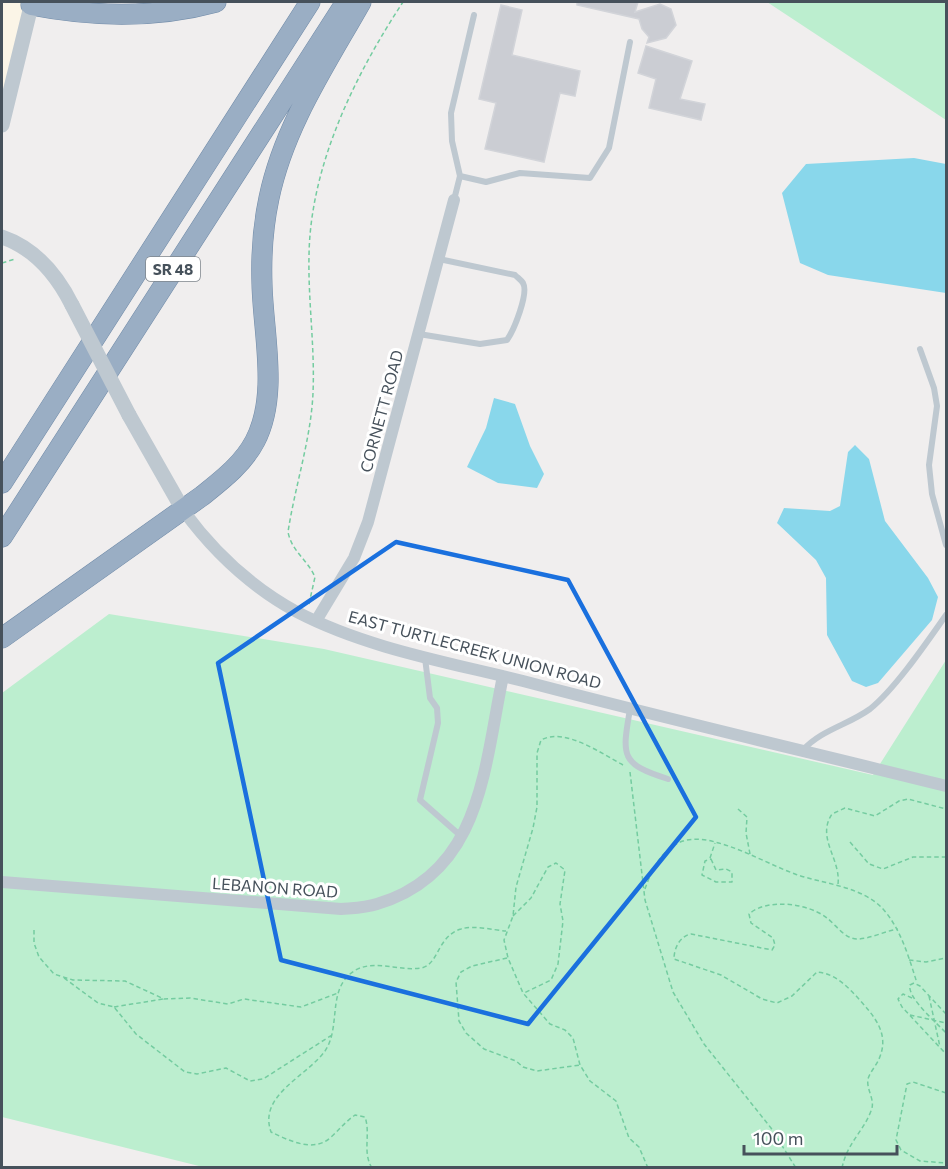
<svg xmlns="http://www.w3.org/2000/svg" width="948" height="1169" viewBox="0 0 948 1169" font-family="Commissioner,sans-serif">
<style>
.commercial{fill:#fbf5e7}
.green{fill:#bceecf}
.water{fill:#89d7eb}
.building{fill:#cbcdd3;stroke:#d2d4d9;stroke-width:1.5}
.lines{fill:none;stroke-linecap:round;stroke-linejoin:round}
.trunk-casing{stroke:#718ba8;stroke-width:21}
.path{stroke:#74cca0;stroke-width:1.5;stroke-dasharray:4.5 3;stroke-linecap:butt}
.service{stroke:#bec8d0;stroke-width:6}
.minor{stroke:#bec8d0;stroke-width:12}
.tertiary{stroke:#bec8d0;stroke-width:15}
.trunk{stroke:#9aaec4;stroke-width:20}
.tertiary-bridge{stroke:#bec8d0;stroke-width:15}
.marked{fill:none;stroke:#1a70de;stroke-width:4.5;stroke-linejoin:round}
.labels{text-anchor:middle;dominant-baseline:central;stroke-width:6;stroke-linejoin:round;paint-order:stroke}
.shield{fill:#fff;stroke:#7e858c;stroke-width:1.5}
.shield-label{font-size:15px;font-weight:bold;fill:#46515b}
.street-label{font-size:16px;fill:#46515b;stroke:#fff}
</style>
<rect width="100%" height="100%" fill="#f0eeee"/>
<path class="commercial" d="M2 2H32L2 122Z"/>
<path class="green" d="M767 2H946V120Z
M109 614 324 649 873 775 946 660V1167H203L2 1117V693Z"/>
<path class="water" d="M914 158 946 164V293L828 275 800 263 782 193 806 164Z
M494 398 515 404 530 446 544 474 537 488 498 483 467 467 486 428Z
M855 445 869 459 885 521 928 578 938 597 932 620 878 683 866 687 852 681 827 635 826 578 816 560 777 523 784 508 830 511 840 506 848 452Z"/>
<path class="building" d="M577 2H638L635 12 660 4 671 9 676 25 666 38 647 43 649 37 642 29 639 19 577 5Z
M501 5 522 10 512 55 580 71 575 96 560 93 544 162 485 149 496 103 479 99Z
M646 46 692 61 680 99 705 104 701 120 649 108 656 79 638 73Z"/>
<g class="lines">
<g class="trunk-casing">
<path id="trunk" d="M31 5C93 17 154 19 216 2
M2 483 310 2
M2 537 346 2
M2 638 202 496C222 480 243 464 255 441 279 395 263 333 262 284 261 255 263 226 269 198 284 126 326 64 361 2"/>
</g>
<path class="path" d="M2 263 15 259
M309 604 315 577C307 559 292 552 288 532 295 486 311 439 313 393 315 347 308 301 309 256 310 166 355 75 403 2
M623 765C602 754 565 727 541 740L537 753V807L533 828 516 887 513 916 504 940 508 958 523 993 550 1024 565 1030 573 1038 580 1065 590 1081 616 1101 629 1138 639 1147 648 1168
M630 772 645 900 673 992 704 1044 771 1128 796 1168
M738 809 747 817 746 833 750 854
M850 842 869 864 883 869 913 857H946
M710 858 715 843
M711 859 716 870 726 869 732 872V882H716L702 875 705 861Z
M838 884C841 859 816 838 832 814L845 808 875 816 899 801 908 799 946 809
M645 889C652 869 662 848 683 841 693 838 705 839 715 842 743 849 768 864 795 874 823 884 862 886 883 909 901 929 909 958 917 983
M513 916 531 898 548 867 556 863 565 870 560 904 563 921 558 964 551 980 524 993
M34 930V943L39 957 54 974 73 980 125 981 164 999 190 998 228 1004 244 999 301 1007 338 993
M507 958 472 966 461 972 456 982 459 1021 466 1033 484 1049 516 1061 523 1067 537 1071 580 1065
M909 960 926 962 946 958
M64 978 98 1003 114 1007 136 1034 185 1072 197 1074 226 1068 250 1081 263 1079 332 1035
M929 996 940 1047
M912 998 903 994 898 999 902 1007 946 1054
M114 1007 163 999
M946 1014 920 986 914 983 910 985C907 998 937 1023 946 1033
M910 1015 946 1023
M946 1093 913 1082 907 1084 896 1140 901 1150 920 1161 946 1163
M372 1168C362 1152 371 1134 365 1117L355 1115C345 1122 339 1130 330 1138 313 1153 288 1140 271 1132 258 1095 306 1077 325 1051 340 1029 329 996 347 977 367 955 397 972 421 968 439 965 437 936 461 929 473 925 493 930 506 931
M842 1168C847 1143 863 1132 871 1111 876 1100 866 1090 868 1079 870 1072 876 1066 879 1059 890 1034 875 1017 858 998 847 986 834 973 817 972L792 996 777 1003 762 999 721 975 674 959C674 948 680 936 691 934L772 950 775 945 773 938 751 923 749 914C767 898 808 903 827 918 836 925 845 939 857 939 870 939 885 931 898 929"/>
<path class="service" d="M460 176 486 182 520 173 590 178 609 148 630 42
M454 200 460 176 452 141 451 113 474 15
M419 334 480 344 507 340C514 330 529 293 523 283 521 280 518 278 515 275L439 259
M920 349 934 388 937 406 929 465 932 494 946 545
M425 658 430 698 437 708 438 723 420 800 462 837
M630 709C622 756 620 764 668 779
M803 750C821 730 848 725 870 709 895 689 927 642 946 615"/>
<path class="minor" d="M183 510C213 551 251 587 297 612 366 648 447 662 523 681 663 718 805 751 946 786
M316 621 354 558 368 522 454 200
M2 882 341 909C352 908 365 908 377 904 482 873 484 767 503 676"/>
<path class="tertiary" d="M2 125 32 2
M2 237C34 248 57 275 72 305
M129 415 183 510"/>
<use href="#trunk" class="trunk"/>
<path class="tertiary-bridge" d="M72 305 129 415"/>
</g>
<path class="marked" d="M396 542 568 580 696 817 528 1024 281 960 218 663Z"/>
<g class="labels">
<rect class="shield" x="146" y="257" width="54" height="24" rx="4.5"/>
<g class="shield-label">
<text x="173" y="269">SR 48</text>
</g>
<g class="street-label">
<text transform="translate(381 411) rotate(-75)">CORNETT ROAD</text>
<text transform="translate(475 649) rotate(15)">EAST TURTLECREEK UNION ROAD</text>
<text transform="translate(275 887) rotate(4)">LEBANON ROAD</text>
</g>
</g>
<rect width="948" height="1169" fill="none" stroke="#46515b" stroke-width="6"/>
<path d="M744 1145v9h153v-9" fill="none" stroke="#46515b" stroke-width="3"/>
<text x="753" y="1145" font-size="18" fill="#46515b" stroke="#ffffff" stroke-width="4.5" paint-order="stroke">100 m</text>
</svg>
